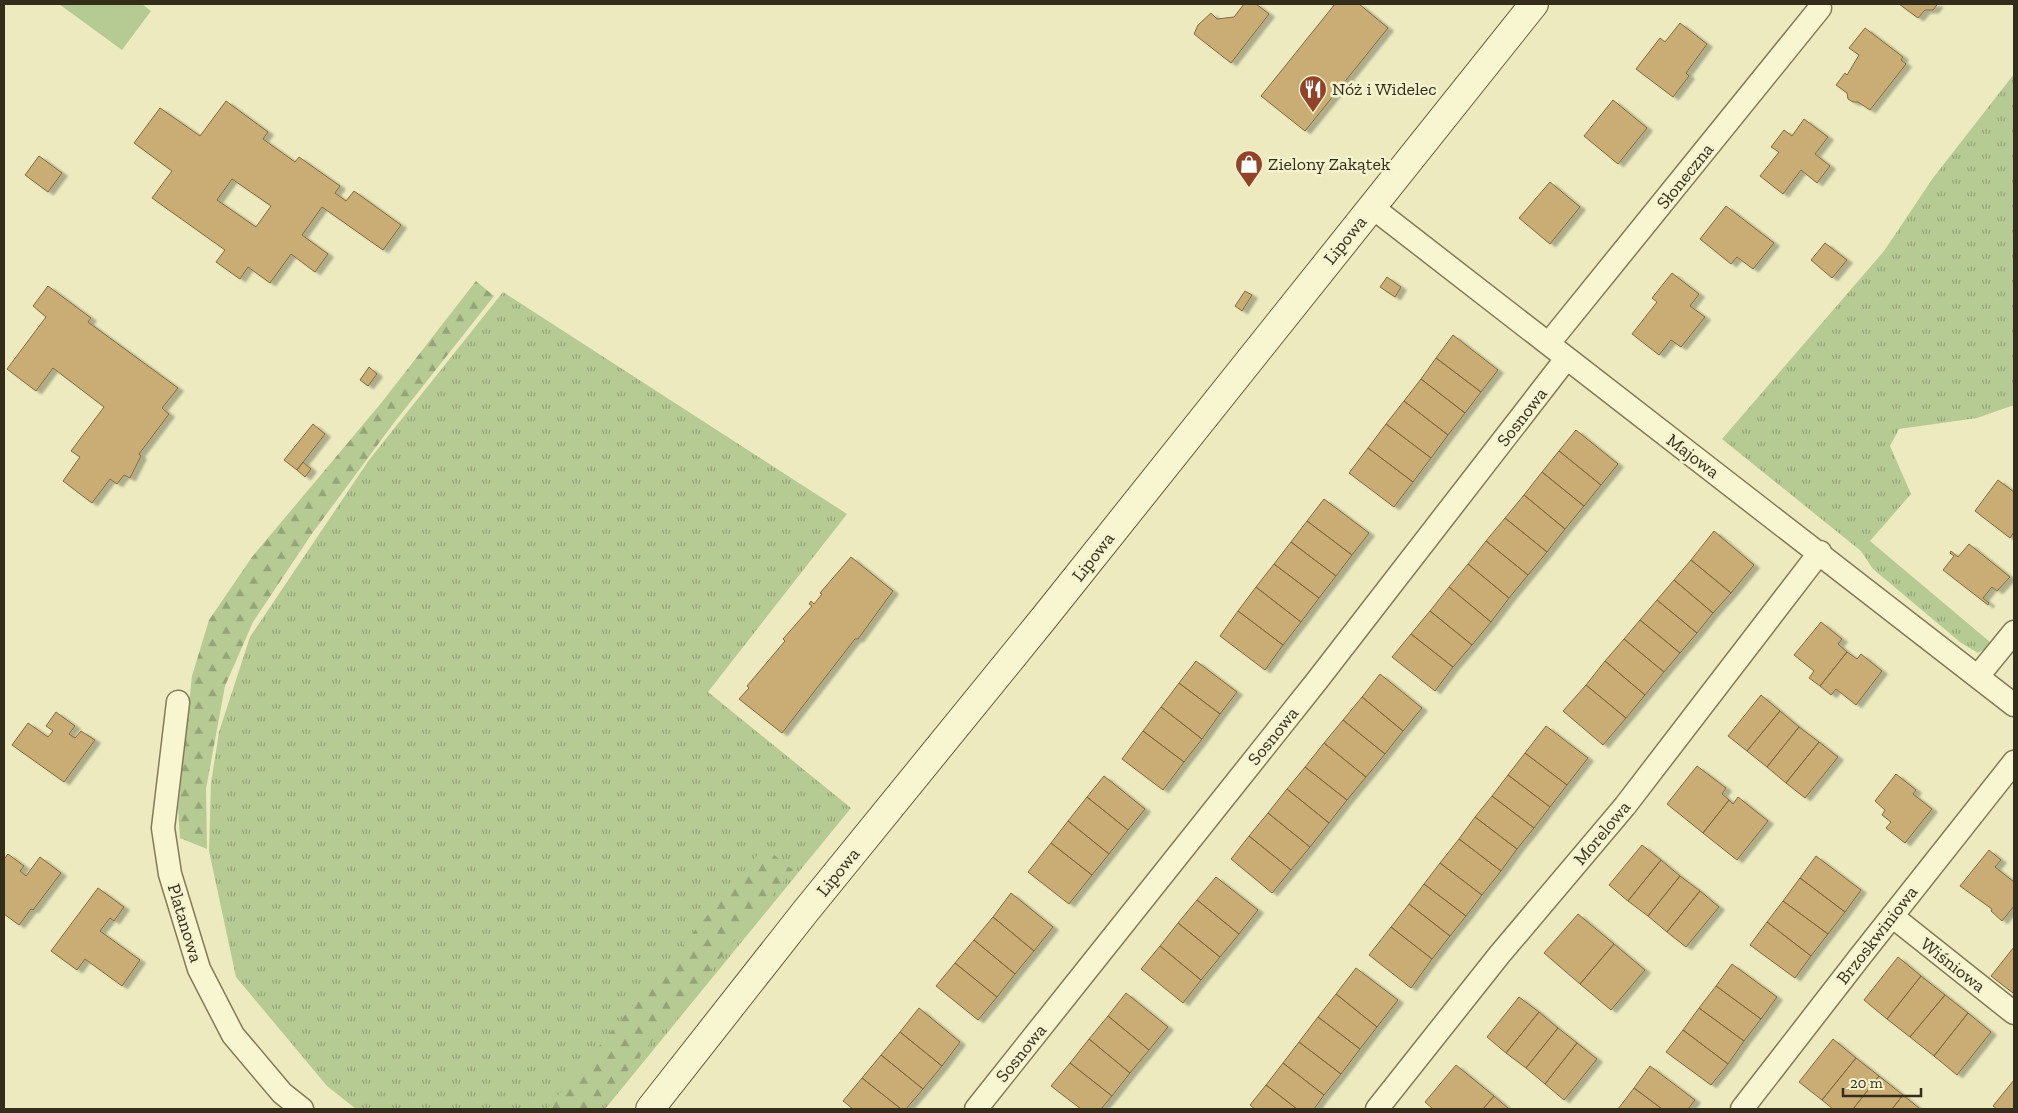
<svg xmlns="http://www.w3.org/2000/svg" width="2018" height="1113" viewBox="0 0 2018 1113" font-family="'Zilla Slab',serif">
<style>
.grass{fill:url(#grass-tufts)}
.forest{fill:url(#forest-firs)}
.garden{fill:#b6ca93}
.building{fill:#caad75;stroke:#836a3e;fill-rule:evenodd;filter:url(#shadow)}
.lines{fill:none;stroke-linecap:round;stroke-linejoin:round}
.street-casing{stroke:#847a57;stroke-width:25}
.secondary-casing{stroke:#665b3b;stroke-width:30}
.street{stroke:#f8f6d1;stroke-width:22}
.secondary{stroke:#f8f6d1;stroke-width:28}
.labels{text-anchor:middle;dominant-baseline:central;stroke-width:5;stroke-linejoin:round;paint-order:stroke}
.poi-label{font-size:18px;fill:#342d1c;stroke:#f4f3ce;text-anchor:start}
.street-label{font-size:18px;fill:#342d1c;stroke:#f4f3ce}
</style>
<defs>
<pattern id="grass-tufts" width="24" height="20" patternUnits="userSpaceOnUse" patternTransform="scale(1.25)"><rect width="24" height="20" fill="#b6ca93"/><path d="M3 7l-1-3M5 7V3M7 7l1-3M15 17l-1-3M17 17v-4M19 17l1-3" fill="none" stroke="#95a477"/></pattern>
<pattern id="forest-firs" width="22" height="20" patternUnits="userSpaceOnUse" patternTransform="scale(1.25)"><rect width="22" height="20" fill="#b6ca93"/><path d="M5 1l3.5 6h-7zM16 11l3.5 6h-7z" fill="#95a477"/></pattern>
<filter id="shadow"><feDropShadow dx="5.5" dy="3" stdDeviation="1" flood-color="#0004"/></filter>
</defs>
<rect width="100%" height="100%" fill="#eceabe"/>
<path class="grass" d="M2014 74V405L1977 418 1899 429 1890 446 1911 494 1870 541 1990 642 1988 647 1978 653 1960 642 1873 569 1861 551 1722 439 1884 251 1933 178Z
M503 292 847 514 708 692 851 808 605 1109H356L327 1086 236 977 209 851 211 783 219 732 250 637 369 460Z"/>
<path class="forest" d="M476 281 494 296 393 424 311 535 253 622 225 686 206 789 207 849 180 838 178 808 192 676 209 620 252 557 382 402Z
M764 847 793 870 596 1109H547Z"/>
<path class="garden" d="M59 4H142L151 11 122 50Z"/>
<path class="building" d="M1244 4H1256L1269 14 1231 63 1194 34 1198 25 1211 13 1217 19 1234 17Z
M1335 4H1359L1388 28 1305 131 1261 96Z
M1899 4H1937V5L1933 10H1925L1918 18Z
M1680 23 1707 44 1686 73 1689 76 1673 97 1636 69 1660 38 1665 42Z
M1865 28 1903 57 1901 60 1906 64 1870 110 1858 102H1853L1848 99 1847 93 1836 85 1845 73 1847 75 1859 55 1849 48Z
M1613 100 1647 128 1618 164 1584 136Z
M226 101 268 132 263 139 295 162 299 157 340 186 335 193 346 201 354 191 401 225 383 250 322 207 302 235 328 254 315 272 291 254 270 283 248 267 240 279 216 262 225 250 152 198 172 171 134 143 160 108 200 136ZM232 179 271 206 256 227 217 200Z
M1804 119 1828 137 1815 154 1830 166 1817 183 1801 170 1783 194 1760 176 1779 152 1771 147 1784 130 1792 136Z
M39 156 62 173 48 192 25 175Z
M1550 182 1580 207 1550 244 1519 218Z
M1726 206 1774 243 1753 269 1737 257 1731 264 1700 239Z
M1825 243 1847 260 1832 278 1811 260Z
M1672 273 1699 294 1690 306 1705 317 1681 347 1671 340 1659 355 1632 334 1657 302 1652 298Z
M1387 277 1401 287 1395 297 1380 287Z
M48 286 91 318 88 322 178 388 162 408 169 414 139 454 141 456 130 478 124 475 117 484 110 479 92 503 63 481 80 457 71 451 104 407 53 368 36 391 7 369 46 317 33 306Z
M1245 291 1252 295 1242 311 1235 306Z
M1453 335 1498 370 1481 392 1436 358Z
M1436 358 1481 392 1465 413 1421 379Z
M369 367 377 374 368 386 360 380Z
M1421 379 1465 413 1448 435 1404 401Z
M1404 401 1448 435 1431 458 1386 424Z
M313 424 325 434 297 470 284 460Z
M1386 424 1431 458 1413 482 1368 448Z
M1576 430 1618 464 1601 485 1559 451Z
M1368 448 1413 482 1394 507 1349 473Z
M1559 451 1601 485 1584 506 1542 472Z
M303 462 311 469 305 477 297 470Z
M1542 472 1584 506 1565 529 1524 495Z
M1998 480 2014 492V532L2010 538 1975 511Z
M1524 495 1565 529 1547 552 1505 518Z
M1324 499 1369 533 1352 555 1307 521Z
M1505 518 1547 552 1528 575 1486 541Z
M1307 521 1352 555 1336 576 1291 542Z
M1714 531 1754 565 1731 593 1691 560Z
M1486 541 1528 575 1509 598 1468 564Z
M1291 542 1336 576 1319 598 1274 564Z
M1969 544 2010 577 1997 591 1992 587 1983 598 1989 603 1988 605 1943 570 1954 556 1950 553 1951 551 1958 557Z
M851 557 893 591 858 639H855L782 733 739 699 749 688 747 686 785 641 783 639 812 606 809 604 811 601 814 604 822 594 820 593Z
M1691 560 1731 593 1713 613 1674 580Z
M1274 564 1319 598 1301 622 1256 587Z
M1468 564 1509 598 1491 622 1449 587Z
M1674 580 1713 613 1697 633 1657 600Z
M1256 587 1301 622 1283 645 1238 611Z
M1449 587 1491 622 1472 645 1430 611Z
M1657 600 1697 633 1680 653 1640 620Z
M1238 611 1283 645 1265 670 1220 636Z
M1430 611 1472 645 1453 667 1411 634Z
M1640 620 1680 653 1664 672 1624 639Z
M1821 622 1842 639 1838 644 1847 652 1820 686 1809 678 1814 671 1794 655Z
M1411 634 1453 667 1435 691 1392 657Z
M1624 639 1664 672 1645 695 1605 661Z
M1847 652 1857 659 1861 654 1882 671 1856 705 1836 689 1831 695 1820 686Z
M1196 661 1237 692 1220 714 1179 683Z
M1605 661 1645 695 1626 718 1586 685Z
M1380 674 1422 708 1403 731 1362 697Z
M1179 683 1220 714 1202 739 1161 707Z
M1586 685 1626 718 1603 745 1563 711Z
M1761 695 1780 711 1747 751 1728 736Z
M1362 697 1403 731 1385 754 1343 720Z
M1161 707 1202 739 1184 762 1143 731Z
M1780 711 1799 727 1767 767 1747 751Z
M56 712 75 726 69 734 75 738 81 731 95 740 64 782 12 745 28 723 48 737 53 731 46 726Z
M1343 720 1385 754 1366 777 1324 743Z
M1546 726 1588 758 1567 785 1525 753Z
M1799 727 1819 742 1786 783 1767 767Z
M1143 731 1184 762 1163 790 1122 759Z
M1819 742 1838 757 1805 798 1786 783Z
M1324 743 1366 777 1347 800 1305 767Z
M1525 753 1567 785 1550 807 1508 775Z
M1697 766 1726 788 1722 794 1729 800 1703 833 1667 804Z
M1305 767 1347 800 1329 823 1287 789Z
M1896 774 1916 790 1913 794 1932 809 1905 843 1886 828 1891 822 1882 815 1885 810 1875 801Z
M1508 775 1550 807 1534 828 1492 796Z
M1104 776 1145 809 1128 830 1087 797Z
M1287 789 1329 823 1310 847 1268 813Z
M1492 796 1534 828 1517 849 1475 817Z
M1087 797 1128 830 1109 854 1068 821Z
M1738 797 1768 821 1737 860 1703 833 1729 800 1733 804Z
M1268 813 1310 847 1291 870 1249 836Z
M1475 817 1517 849 1501 871 1459 839Z
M1068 821 1109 854 1092 875 1051 843Z
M1249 836 1291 870 1272 893 1231 859Z
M1459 839 1501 871 1482 895 1440 863Z
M1051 843 1092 875 1069 904 1028 872Z
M1642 845 1661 860 1628 901 1609 885Z
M1989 850 2001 860 1995 867 2014 882V906L2002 921 1991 911 1992 909 1960 886Z
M8 854 24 866 20 871 26 876 40 857 61 873 33 910 31 909 19 925 4 914V859Z
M1816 856 1861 890 1845 912 1800 878Z
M1661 860 1680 876 1648 916 1628 901Z
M1440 863 1482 895 1466 916 1424 884Z
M1680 876 1700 891 1667 932 1648 916Z
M1216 877 1258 910 1239 934 1197 900Z
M1800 878 1845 912 1828 934 1783 901Z
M1424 884 1466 916 1450 936 1409 904Z
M98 888 124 907 114 921 110 918 100 931 140 960 122 986 85 959 77 970 51 951Z
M1700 891 1719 907 1686 947 1667 932Z
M1011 893 1053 927 1034 951 993 917Z
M1197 900 1239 934 1220 957 1178 923Z
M1783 901 1828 934 1811 956 1767 922Z
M1409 904 1450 936 1432 959 1391 927Z
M1578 914 1614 944 1580 984 1544 953Z
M993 917 1034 951 1015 974 974 940Z
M1767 922 1811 956 1795 978 1750 945Z
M1178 923 1220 957 1201 980 1160 946Z
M1391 927 1432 959 1411 988 1369 955Z
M974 940 1015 974 997 997 955 963Z
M1614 944 1645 970 1611 1010 1580 984Z
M1160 946 1201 980 1183 1003 1141 969Z
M2014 947V991L2013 993 1991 976Z
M1898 957 1921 976 1887 1019 1864 1000Z
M955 963 997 997 978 1020 936 986Z
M1732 964 1777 997 1761 1019 1716 986Z
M1356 968 1398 1000 1377 1027 1336 994Z
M1921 976 1945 995 1910 1037 1887 1019Z
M1716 986 1761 1019 1744 1041 1699 1008Z
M1126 993 1168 1027 1149 1050 1108 1016Z
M1336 994 1377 1027 1360 1049 1318 1017Z
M1945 995 1968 1013 1934 1056 1910 1037Z
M1519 997 1539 1012 1506 1053 1487 1037Z
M919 1008 960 1042 942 1066 900 1032Z
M1699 1008 1744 1041 1728 1064 1683 1030Z
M1539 1012 1558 1028 1526 1068 1506 1053Z
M1968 1013 1991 1032 1957 1075 1934 1056Z
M1108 1016 1149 1050 1130 1073 1089 1039Z
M1318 1017 1360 1049 1341 1074 1299 1042Z
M1558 1028 1577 1043 1545 1084 1526 1068Z
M1683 1030 1728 1064 1711 1085 1666 1052Z
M900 1032 942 1066 923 1089 881 1055Z
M1089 1039 1130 1073 1112 1096 1070 1063Z
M1833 1039 1856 1058 1822 1100 1799 1082Z
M1299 1042 1341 1074 1324 1095 1283 1063Z
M1577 1043 1597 1059 1564 1100 1545 1084Z
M881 1055 923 1089 906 1109H901L862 1078Z
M1856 1058 1879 1076 1853 1109H1833L1822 1100Z
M1070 1063 1112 1096 1101 1109H1081L1051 1086Z
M1283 1063 1324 1095 1314 1109H1297L1266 1085Z
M1456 1065 1494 1096 1483 1109H1433L1425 1102Z
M1650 1066 1695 1100 1688 1109H1662L1634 1088Z
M1879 1076 1903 1095 1892 1109H1853Z
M862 1078 901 1109H853L843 1101Z
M2014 1080V1109H1997L1993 1106Z
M1266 1085 1297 1109H1255L1250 1105Z
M1634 1088 1662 1109H1618Z
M1903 1095 1920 1109H1892Z
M1494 1096 1509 1109H1483Z"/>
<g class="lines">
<g class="street-casing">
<path id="street" d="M1372 207 2014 705
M1549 343 1820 8
M1978 676 2014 632
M178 702 163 828 170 874 199 969 233 1035 282 1093 302 1109
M1892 916 2014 1013
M976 1109 1316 682 1566 359
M1377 1109 1500 954 1625 806 1820 552
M1742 1109 1859 958 2014 762"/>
</g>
<g class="secondary-casing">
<path id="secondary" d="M650 1109 805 912 1044 618 1534 4"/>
</g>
<use href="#street" class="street"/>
<use href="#secondary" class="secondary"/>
</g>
<defs>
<g id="restaurant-pin" transform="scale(1.4375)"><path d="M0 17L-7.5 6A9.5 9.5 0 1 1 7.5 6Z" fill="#924229" stroke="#f4f3ce"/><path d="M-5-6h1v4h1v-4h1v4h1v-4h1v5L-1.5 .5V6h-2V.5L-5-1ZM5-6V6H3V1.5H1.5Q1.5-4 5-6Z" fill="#fff"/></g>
<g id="shop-pin" transform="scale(1.4375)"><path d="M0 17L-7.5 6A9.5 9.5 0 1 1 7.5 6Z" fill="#924229" stroke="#f4f3ce"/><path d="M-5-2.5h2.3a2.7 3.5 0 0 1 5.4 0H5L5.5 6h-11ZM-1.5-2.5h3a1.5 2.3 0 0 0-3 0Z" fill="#fff"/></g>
</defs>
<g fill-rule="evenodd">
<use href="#restaurant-pin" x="1313" y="89"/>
<use href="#shop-pin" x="1249" y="164"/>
</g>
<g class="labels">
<g class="poi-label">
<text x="1332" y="89">Nóż i Widelec</text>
<text x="1268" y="164">Zielony Zakątek</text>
</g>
<g class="street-label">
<text transform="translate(1685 176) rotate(-51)">Słoneczna</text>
<text transform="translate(1345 240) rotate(-51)">Lipowa</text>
<text transform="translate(1522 417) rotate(-52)">Sosnowa</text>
<text transform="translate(1693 456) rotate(37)">Majowa</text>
<text transform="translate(1093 557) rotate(-52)">Lipowa</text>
<text transform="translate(1273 736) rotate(-51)">Sosnowa</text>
<text transform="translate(1602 833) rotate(-50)">Morelowa</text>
<text transform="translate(838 872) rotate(-51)">Lipowa</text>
<text transform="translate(185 923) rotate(73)">Platanowa</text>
<text transform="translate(1877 935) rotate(-52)">Brzoskwiniowa</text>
<text transform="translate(1953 965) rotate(38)">Wiśniowa</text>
<text transform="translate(1021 1053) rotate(-51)">Sosnowa</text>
</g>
</g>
<rect width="2018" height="1113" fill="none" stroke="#342d1c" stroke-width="10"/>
<path d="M1843 1088v8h78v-8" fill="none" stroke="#342d1c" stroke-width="2.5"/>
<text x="1850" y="1088" font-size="15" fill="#342d1c" stroke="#f4f3ce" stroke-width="4" paint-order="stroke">20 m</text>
</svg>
